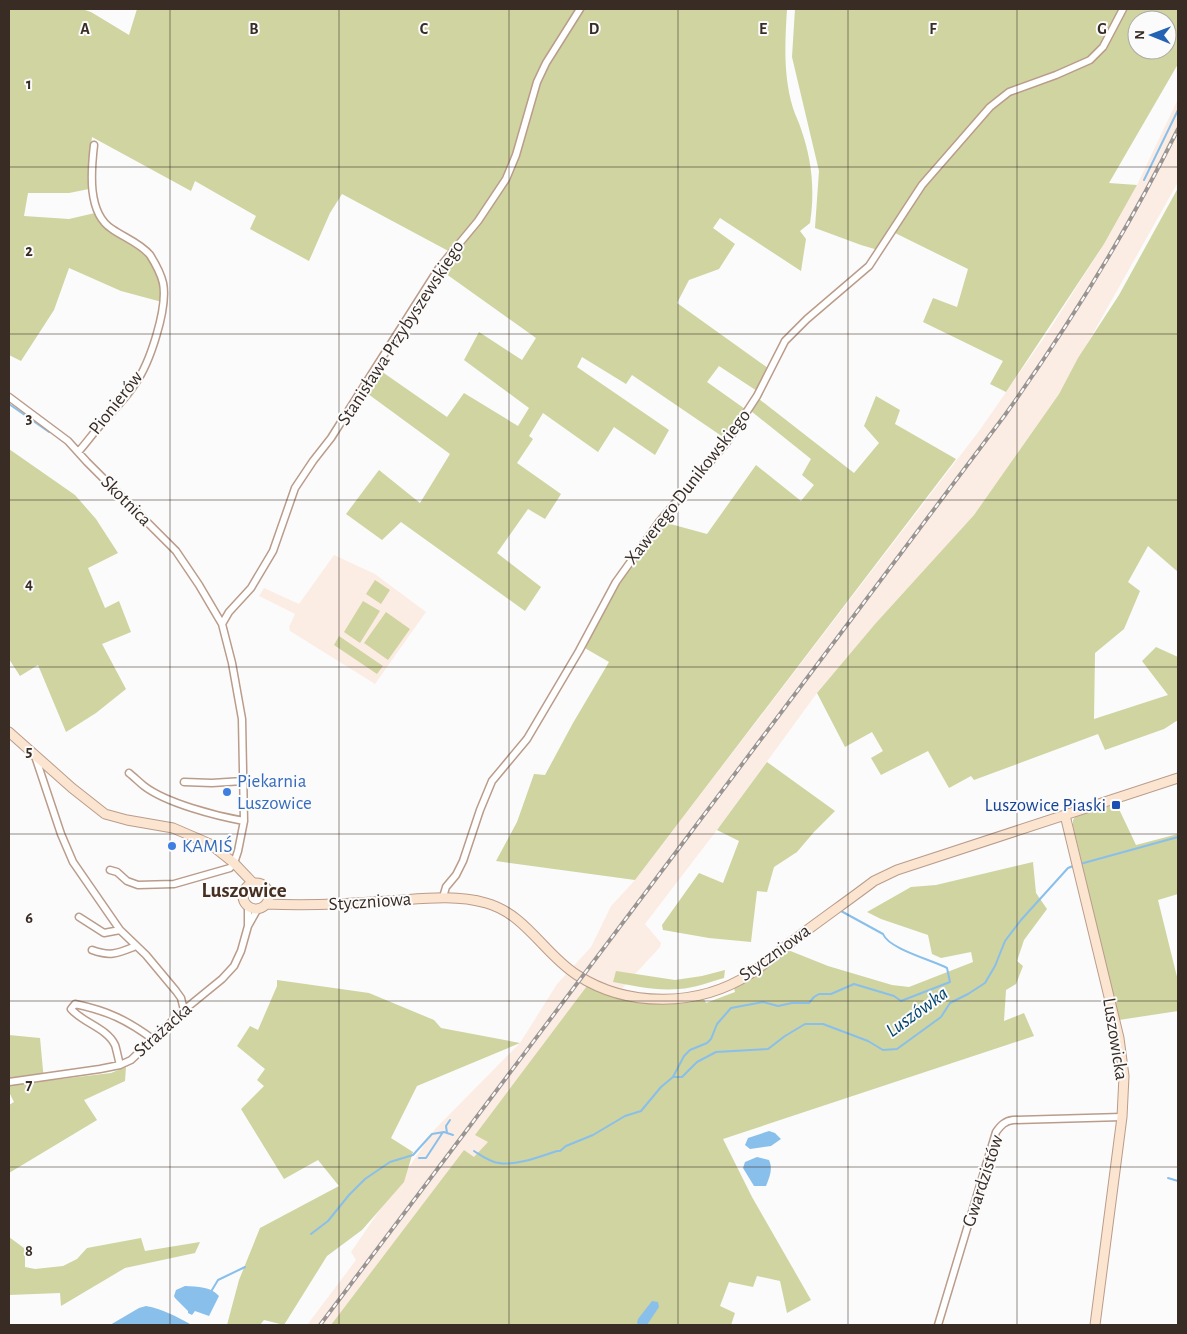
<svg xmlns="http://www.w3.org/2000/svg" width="1187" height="1334" viewBox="0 0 1187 1334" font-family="'Alegreya Sans',sans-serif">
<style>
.built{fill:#fcede4}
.green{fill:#cfd4a0;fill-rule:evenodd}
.water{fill:#89bfeb}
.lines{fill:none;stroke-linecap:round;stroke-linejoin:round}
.stream{stroke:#89bfeb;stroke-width:2}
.street-casing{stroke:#ba9c8b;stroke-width:9}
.secondary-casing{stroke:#ba9c8b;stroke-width:11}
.street{stroke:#fff;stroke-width:6}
.secondary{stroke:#fbe5d0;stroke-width:9}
.rail-casing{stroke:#9a9491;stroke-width:4}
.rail{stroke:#fbfbfb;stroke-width:2;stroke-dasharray:5.5;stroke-linecap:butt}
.grid{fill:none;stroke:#382c25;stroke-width:1;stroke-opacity:0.55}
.shop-dot{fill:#3f7fe0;stroke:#fbfbfb;stroke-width:2}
.transit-dot{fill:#1a4fb4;stroke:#fbfbfb;stroke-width:2}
.labels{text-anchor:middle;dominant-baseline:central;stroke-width:4;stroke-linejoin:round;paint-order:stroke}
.street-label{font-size:19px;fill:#382c25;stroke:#fbfbfb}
.shop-label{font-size:19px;fill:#366cbe;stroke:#fbfbfb;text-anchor:start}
.transit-label{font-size:19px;fill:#164399;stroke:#fbfbfb;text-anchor:end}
.water-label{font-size:20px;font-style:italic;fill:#00446d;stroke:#fbfbfb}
.quarter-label{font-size:21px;font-weight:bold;fill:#462e20;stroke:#fbfbfb}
.grid-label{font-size:16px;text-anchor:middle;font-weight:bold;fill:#382c25;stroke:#fbfbfb;stroke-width:4;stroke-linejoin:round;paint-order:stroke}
</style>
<rect width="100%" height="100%" fill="#fbfbfb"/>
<path class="built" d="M1178 99V182L1059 394 974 515 875 624 817 693 717 830 645 924 661 943 660 947 604 1008 349 1325H307L356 1260 351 1252 435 1129 520 1043 557 984 591 947 611 906 635 880 979 431 1048 332 1104 244 1137 185Z
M334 555 375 574 426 612 375 684 290 631 289 627 295 614 259 596 264 588 299 604Z"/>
<path class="green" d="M9 9H82L91 12 129 35 137 9H787C785 42 783 75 793 108 795 115 799 122 801 129 812 160 815 191 810 223L800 231 806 239 801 271 720 218 713 228 735 244 719 269 689 280 677 303 768 368 757 391 719 366 707 382 745 409 726 439 632 375 626 384 582 357 577 367 669 430 655 455 614 427 598 452 543 413 529 436 533 439 517 463 561 494 545 519 528 509 497 553 541 587 525 611 401 522 382 540 346 514 379 470 420 503 450 454 364 391 378 369 447 417 464 393 518 426 529 408 464 360 479 332 522 360 536 338 442 271 454 254 342 194 330 213 309 261 250 229 256 216 195 181 191 191 92 137 88 174 89 189 69 193H28L24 216 69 219 95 213C106 232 120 235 137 247 156 259 162 282 162 302L121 291 69 268 54 310 21 361 9 355Z
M795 9H1178V64L1109 183 1137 185 1104 244 1006 392 990 384 1003 361 923 322 933 298 957 307 968 269 891 231 878 250 861 245 815 228 819 171 792 57ZM1137 20H1167V50H1137Z
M1178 188V572L1148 546 1128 582 1140 591 1124 629 1095 653 1094 719 1168 695 1142 661 1156 647 1178 657V720L1164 729 1105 750 1098 734 974 780 971 776 949 788 928 751 881 775 871 758 883 751 872 732 845 747 817 693 875 624 974 515 1059 394 1078 358 1119 295Z
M876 396 900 410 895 424 956 459 635 880 496 861 517 822 534 774 545 775 573 723 609 662 583 647 617 586 663 522 707 534 756 465 801 501 814 485 802 475 811 459 751 411 759 399 854 473 879 443 864 426Z
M9 449 75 495 96 519 118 553 88 568 105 608 119 601 131 632 102 644 126 689 96 713 66 732 38 665 20 676 9 659Z
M375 580 390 590 381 604 366 594Z
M363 601 380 611 360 643 344 632Z
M386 612 410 629 388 660 364 643Z
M339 636 383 666 377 674 334 645Z
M767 762 835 811 814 832 797 852 774 867 767 892 757 891 751 942 709 938 663 930 662 925 699 873 723 883 739 841 717 830Z
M1109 806 1113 808 1118 807 1136 845 1178 834V894L1158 900 1178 981V1011L1119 1020 1073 826V820L1075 817Z
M1033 862 1036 893 1047 909 1024 940 1017 961 1023 966 1016 984 1006 990 1004 1021 1024 1013 1034 1036 723 1139 752 1197 811 1300 787 1313 780 1281 757 1276 753 1287 729 1282 720 1306 735 1313 731 1325H331L464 1150 474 1157 488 1142 475 1135 587 986C623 1001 665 1011 704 999L706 1003 735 992 734 988 754 975 788 950 828 966 892 985 909 987 973 962 971 952 941 958 932 954 928 935 881 919 867 912 911 887 936 885Z
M725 970 724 978C710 982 694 988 679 989 656 991 634 986 613 982L616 971 675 980 702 976Z
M277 980 369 993 434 1020 441 1028 520 1043 417 1086 391 1138 413 1152 404 1182 362 1230 327 1256 284 1325 264 1320 260 1325H227L239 1280 260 1228 339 1186 318 1160 284 1179 241 1109 264 1086 257 1080 265 1069 237 1046 250 1026 258 1030 277 986Z
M9 1035 40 1038 44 1081 111 1073 126 1067 125 1081 84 1100 97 1120 9 1173V1105L14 1102 9 1092Z
M9 1237 28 1251 25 1257V1267L35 1269 63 1266 77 1259 87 1248 141 1238 145 1251 200 1242 195 1253 125 1268 61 1306 60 1293 9 1295Z"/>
<path class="water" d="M769 1131 775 1133 781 1139 771 1146 750 1149 745 1145 748 1138Z
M757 1157 769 1160C773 1169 770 1176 766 1186H754L743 1168 745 1162Z
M185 1286C198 1287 210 1286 219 1296L209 1316 195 1311 192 1315 188 1313V1311L175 1298 174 1296 176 1290Z
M652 1301 658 1302 659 1307 647 1325H639L637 1323 638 1319Z
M146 1306C163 1309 175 1316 190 1324L189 1325H110L139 1308Z"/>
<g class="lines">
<path class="stream" d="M1144 180 1178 110
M9 404 49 432
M1080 864 1178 837
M673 1077 684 1056 690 1050 707 1043 711 1039 717 1024 731 1008 763 1002 778 1006 792 1003H809L814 997 819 994H831L854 984 894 996 901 1001 950 982 947 968C932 960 889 949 883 934L841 911
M447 1133 446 1126 450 1120
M474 1151C482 1156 490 1162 499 1163 517 1166 541 1156 557 1151H560L566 1146 593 1135 625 1116 641 1111 661 1087 673 1077H682L697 1062 716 1052 768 1049 785 1036 805 1024H823L868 1041 883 1050 897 1049 941 1017 950 1003 968 994 985 983 995 966 1005 941 1021 920 1068 868 1073 866
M419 1158H426L443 1132
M1168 1178 1178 1181
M311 1234 328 1221 349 1195 365 1179 390 1162 413 1155 432 1134 444 1132 453 1135
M212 1290 218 1280 245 1267"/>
<g class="street-casing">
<path id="street" d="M9 397 68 441 87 462 176 551 199 585 222 624 232 663 242 719 244 821 238 851 234 863 230 868 174 884 138 885 127 881 117 872 110 870
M79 451C88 441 96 429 106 419 115 408 127 397 135 384 150 363 168 308 163 283 161 274 155 263 150 255 140 243 125 238 112 229 87 213 91 171 94 145
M222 624 229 612 251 588 273 551 295 488 313 461 331 438 439 268 478 221 506 179 516 155 537 82 546 63 580 9
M35 756 61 834 73 862 120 930 146 955 176 991 181 998 184 1010
M129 773C134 777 139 782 144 786 166 803 216 816 244 821
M184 782 212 783 243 781
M443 897 446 887 456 875 463 861 480 810 492 781 527 739 579 651 616 582 659 522 727 442 757 396 785 341 807 319 869 266 922 185 990 107 1009 92 1056 75 1090 60 1103 47 1123 9
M248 907V926
M79 917 104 933 120 930
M92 950C111 957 118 953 136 946
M120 1065C118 1058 117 1051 115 1045 107 1028 83 1023 71 1009L75 1004C108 1011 127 1020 154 1040
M9 1082 100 1069 120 1065 131 1060 184 1010 222 979 234 966 241 951 248 926 257 910
M938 1325 996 1132C1001 1125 1005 1121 1013 1120L1122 1117"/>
</g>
<g class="secondary-casing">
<path id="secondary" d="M9 732 72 788 105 814 127 820 173 828 210 844 234 863 254 884
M1065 815 1119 1038 1124 1076 1122 1117 1095 1325
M243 896a13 13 0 1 1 26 0a13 13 0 1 1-26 0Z
M267 904C308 906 348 904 389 901 421 899 454 894 486 903 526 914 544 954 577 975 628 1008 699 1007 750 974 767 963 781 949 798 937 823 918 849 900 874 881L897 870 1178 778"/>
</g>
<use href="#street" class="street"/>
<use href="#secondary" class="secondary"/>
<g class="rail-casing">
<path id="rail" d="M320 1325 1005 415C1070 324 1128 230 1178 129"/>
</g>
<use href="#rail" class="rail"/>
</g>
<path class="grid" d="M170 9V1325M339 9V1325M509 9V1325M678 9V1325M848 9V1325M1017 9V1325M9 167H1178M9 334H1178M9 500H1178M9 667H1178M9 834H1178M9 1001H1178M9 1167H1178"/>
<g class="shop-dot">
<circle cx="227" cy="792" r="5"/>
<circle cx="172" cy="846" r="5"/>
</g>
<rect class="transit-dot" x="1111" y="800" width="10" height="10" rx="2.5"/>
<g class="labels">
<g class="street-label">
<text transform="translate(401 333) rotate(-57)">Stanisława Przybyszewskiego</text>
<text transform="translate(116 403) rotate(-52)">Pionierów</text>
<text transform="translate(688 487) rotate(-52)">Xawerego Dunikowskiego</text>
<text transform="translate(126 501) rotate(45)">Skotnica</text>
<text transform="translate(370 902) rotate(-4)">Styczniowa</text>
<text transform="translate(775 953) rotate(-36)">Styczniowa</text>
<text transform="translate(163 1030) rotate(-42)">Strażacka</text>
<text transform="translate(1115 1039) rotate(81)">Luszowicka</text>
<text transform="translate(983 1181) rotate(-72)">Gwardzistów</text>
</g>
<g class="shop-label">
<text x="237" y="781">Piekarnia<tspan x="237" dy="22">Luszowice</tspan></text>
<text x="182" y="846">KAMIŚ</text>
</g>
<g class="transit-label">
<text x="1106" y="805">Luszowice Piaski</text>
</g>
<g class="water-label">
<text transform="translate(917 1012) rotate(-36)">Luszówka</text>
</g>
<g class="quarter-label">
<text x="244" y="890">Luszowice</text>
</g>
</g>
<g class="grid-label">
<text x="85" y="34">A</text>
<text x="254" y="34">B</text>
<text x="424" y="34">C</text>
<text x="594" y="34">D</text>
<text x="763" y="34">E</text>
<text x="933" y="34">F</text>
<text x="1102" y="34">G</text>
<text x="29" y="89">1</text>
<text x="29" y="256">2</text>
<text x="29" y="423">3</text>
<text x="29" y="589">4</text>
<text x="29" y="756">5</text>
<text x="29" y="923">6</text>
<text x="29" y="1090">7</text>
<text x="29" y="1256">8</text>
</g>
<rect width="1187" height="1334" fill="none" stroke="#382c25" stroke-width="20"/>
<g transform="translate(1152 35) rotate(271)"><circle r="24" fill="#fbfbfb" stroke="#ada8a5"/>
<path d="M0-4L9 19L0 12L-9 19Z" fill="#2462b4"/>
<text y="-8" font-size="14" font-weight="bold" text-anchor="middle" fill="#382c25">N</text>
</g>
</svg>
